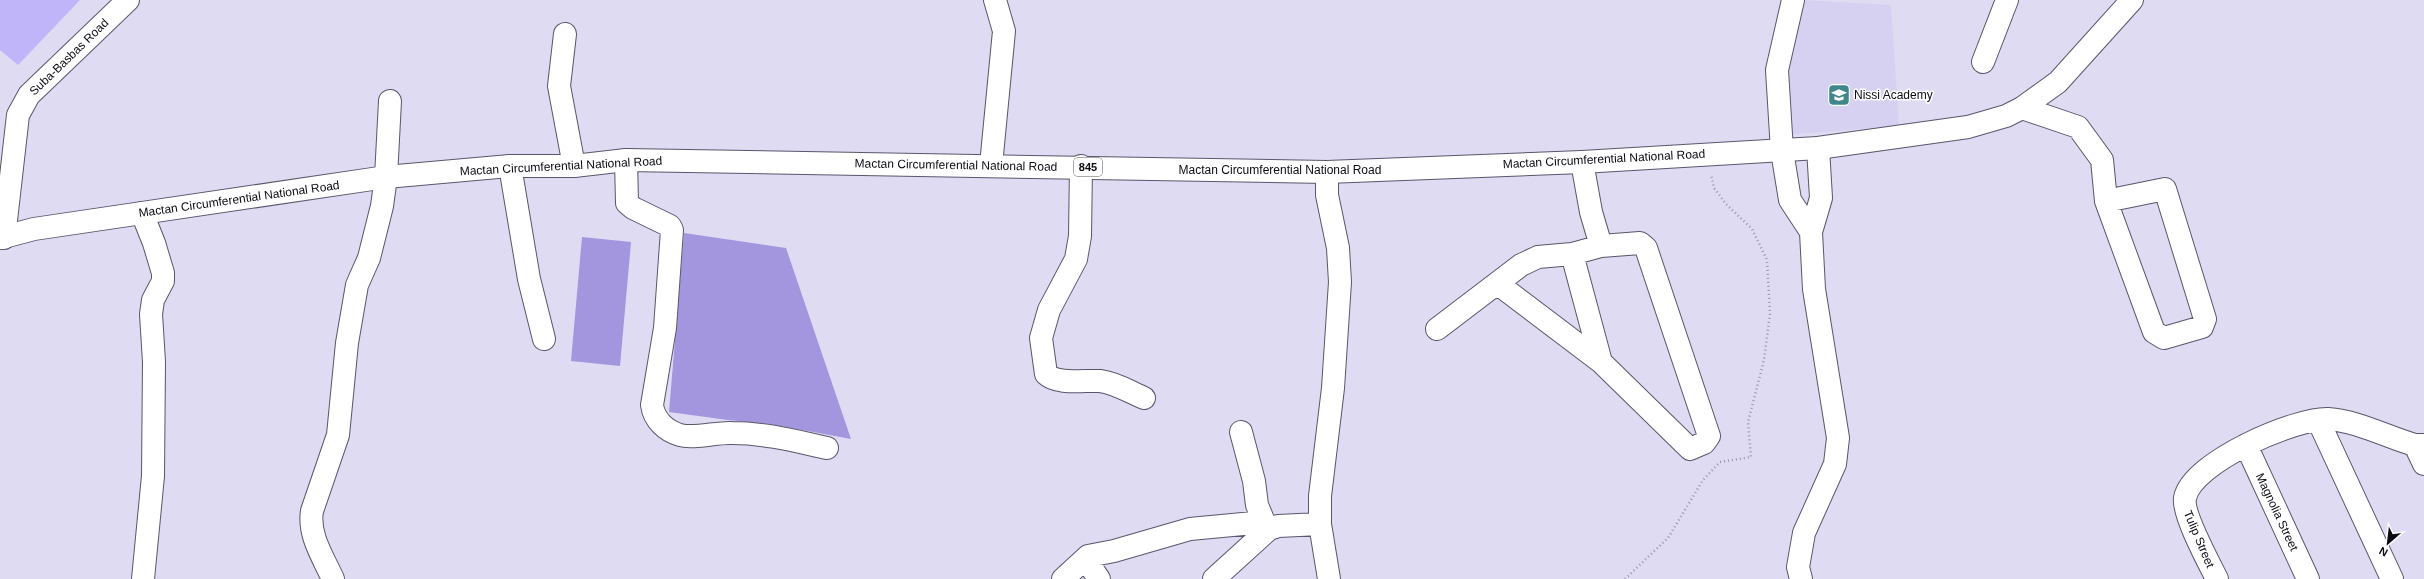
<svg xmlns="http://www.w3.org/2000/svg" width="2424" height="579" viewBox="0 0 2424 579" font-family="Helvetica,sans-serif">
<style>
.built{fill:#d6d1f1}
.green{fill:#c1b5f9}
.building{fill:#a396de}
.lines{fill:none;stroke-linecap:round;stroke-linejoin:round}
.minor-casing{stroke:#59566b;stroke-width:24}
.major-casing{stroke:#59566b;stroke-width:24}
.path{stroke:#9997a9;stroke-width:2.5;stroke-dasharray:1 3;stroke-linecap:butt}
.minor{stroke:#fff;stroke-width:22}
.major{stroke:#fff;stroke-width:22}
.labels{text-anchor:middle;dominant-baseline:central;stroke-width:3;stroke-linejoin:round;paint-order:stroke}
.shield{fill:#fff;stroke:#545459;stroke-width:1}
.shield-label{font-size:11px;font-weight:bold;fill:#0b0a12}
.street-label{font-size:12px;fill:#0b0a12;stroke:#fff}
.poi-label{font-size:12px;fill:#0b0a12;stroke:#fff;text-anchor:start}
</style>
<rect width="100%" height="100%" fill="#dedbf3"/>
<path class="built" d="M1801 0 1891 5 1899 126 1784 135 1779 64Z"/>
<path class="green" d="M0 0H80L18 65 0 50Z"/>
<path class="building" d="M684 233 786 248 851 439 770 424 728 420 669 412Z
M582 237 631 242 620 366 571 361Z"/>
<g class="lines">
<g class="minor-casing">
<path id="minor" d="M1793 0 1777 70 1782 151 1790 200 1811 232
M565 34 559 86 574 166
M1983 62 2007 0
M2022 108 2078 127 2102 160 2106 201 2154 332 2164 338 2202 327 2205 319 2165 189 2106 201
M626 160 627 203 633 208 670 226 672 230 665 328 652 405C654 420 666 431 680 435 693 439 718 432 732 433 765 433 795 441 827 448
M1582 162 1591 212 1601 246
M991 165 1004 31 995 0
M510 166 529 279 544 339
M1081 166 1080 236 1076 259 1049 310 1041 338 1046 374C1057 385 1085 380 1100 381 1116 383 1130 392 1144 398
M1327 172V195L1338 248 1340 282 1333 388 1320 496V524L1329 579
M142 213 154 243 163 273V281L153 300 151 314 154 362 153 476 143 579
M4 238 18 115 29 95 128 0
M1572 254 1601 362
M1437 329 1521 265 1538 257 1572 254 1601 246 1640 243 1646 248 1709 436 1704 443 1690 449 1601 362 1498 284
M2318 420 2392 579
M1241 432 1254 481 1257 505 1264 522
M2246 445 2308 579
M2415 445 2424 464
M1088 556 1093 570 1099 579
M333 579C323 557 308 535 312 511L338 435 347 343 357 285 369 258 382 206 386 177 390 101
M1063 579 1088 556 1114 551 1190 529 1264 522 1269 529
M1214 579 1269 529 1278 526 1320 524
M1801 579 1798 567 1804 533 1835 464 1838 438 1814 289 1811 232 1821 198 1818 148
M2217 579C2209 563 2182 513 2185 498 2192 462 2295 418 2328 419 2358 421 2387 437 2415 445H2424"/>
</g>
<g class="major-casing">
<path id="major" d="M0 238 34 229 386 177 510 166H574L626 160 1327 172 1582 162 1818 148 1968 127 2006 116 2022 108 2058 82 2132 0"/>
</g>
<path class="path" d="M1625 579 1668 538 1703 480 1720 462 1751 457 1748 422 1764 360 1770 314 1767 260 1752 229 1726 204 1714 188 1711 174"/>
<use href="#minor" class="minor"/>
<use href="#major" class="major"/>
</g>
<defs>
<g id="school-square" transform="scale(1.15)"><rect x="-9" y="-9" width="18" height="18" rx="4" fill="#3f878d" stroke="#fff"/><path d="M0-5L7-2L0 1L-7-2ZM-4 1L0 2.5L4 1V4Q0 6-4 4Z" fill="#fff"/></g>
</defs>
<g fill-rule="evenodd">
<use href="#school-square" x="1839" y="95"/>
</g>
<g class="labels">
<rect class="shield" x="1074" y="158" width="28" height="18" rx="3"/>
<g class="shield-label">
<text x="1088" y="167">845</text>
</g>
<g class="street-label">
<text transform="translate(69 57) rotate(-44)">Suba-Basbas Road</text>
<text transform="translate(1604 159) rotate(-3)">Mactan Circumferential National Road</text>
<text transform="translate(956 165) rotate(1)">Mactan Circumferential National Road</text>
<text transform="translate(561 166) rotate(-3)">Mactan Circumferential National Road</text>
<text x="1280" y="170">Mactan Circumferential National Road</text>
<text transform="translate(239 199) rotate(-8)">Mactan Circumferential National Road</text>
<text transform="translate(2277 512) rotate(65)">Magnolia Street</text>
<text transform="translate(2199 539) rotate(67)">Tulip Street</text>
</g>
<g class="poi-label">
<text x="1854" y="95">Nissi Academy</text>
</g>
</g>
<g transform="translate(2388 543) rotate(208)" stroke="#ffffff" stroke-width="3" paint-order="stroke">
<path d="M0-3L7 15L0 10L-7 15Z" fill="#0b0a12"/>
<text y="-6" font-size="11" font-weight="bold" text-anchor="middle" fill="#0b0a12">N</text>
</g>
</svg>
